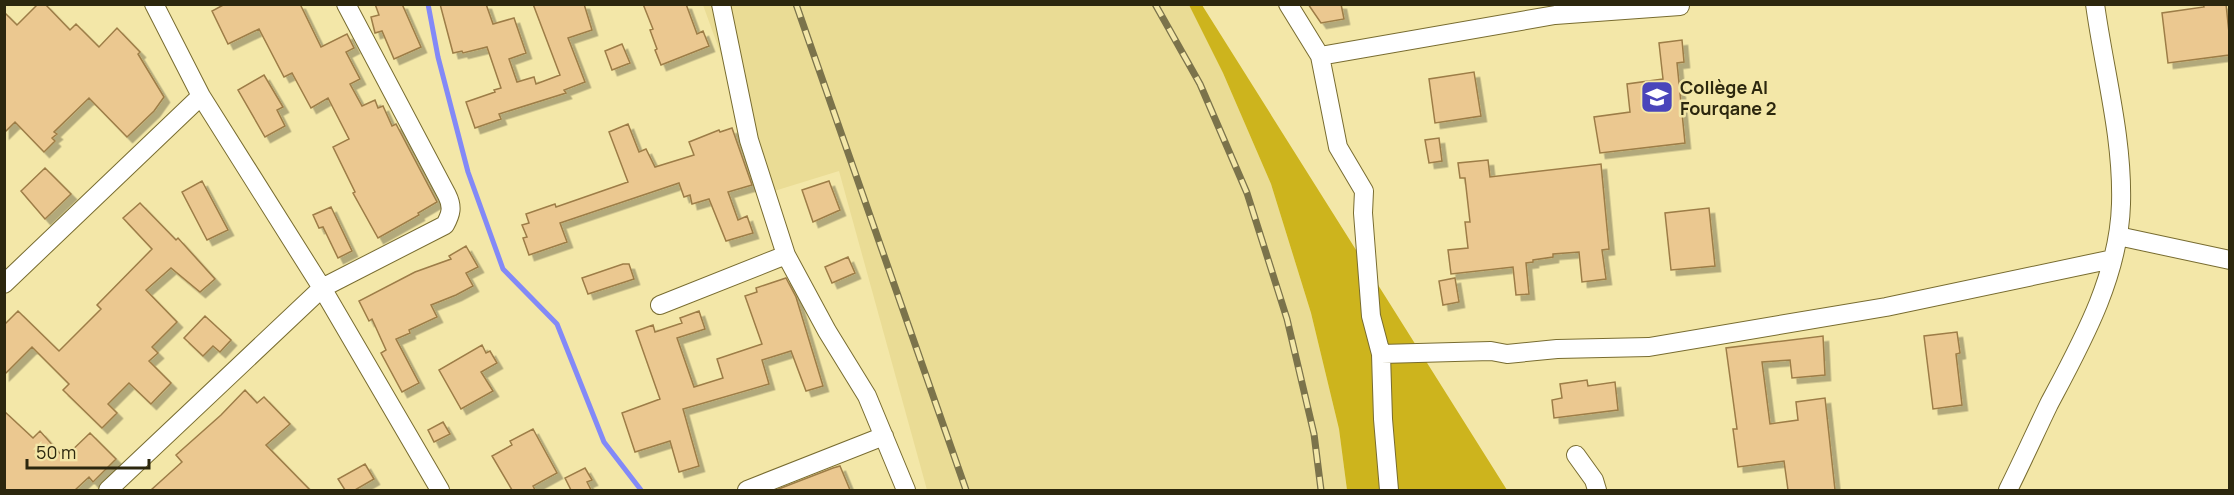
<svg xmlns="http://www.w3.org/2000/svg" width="2234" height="495" viewBox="0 0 2234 495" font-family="Manrope,sans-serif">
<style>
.built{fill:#eadc95}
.green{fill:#cdb41d}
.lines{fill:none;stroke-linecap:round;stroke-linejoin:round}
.stream{stroke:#8389f7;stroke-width:5}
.building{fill:#ebc890;stroke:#9d7d47;stroke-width:1.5;filter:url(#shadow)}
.minor-casing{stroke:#786c30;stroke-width:20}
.minor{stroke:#fff;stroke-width:18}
.rail-casing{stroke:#7b734b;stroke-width:7}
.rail{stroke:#f3e7a8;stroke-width:4.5;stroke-dasharray:14;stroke-linecap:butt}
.labels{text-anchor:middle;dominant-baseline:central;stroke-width:5;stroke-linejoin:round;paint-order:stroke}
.poi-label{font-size:18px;font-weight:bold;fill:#2c270e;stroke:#f3e7a8;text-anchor:start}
</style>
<defs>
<filter id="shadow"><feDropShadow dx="5.5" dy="5.5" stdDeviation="0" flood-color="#0004"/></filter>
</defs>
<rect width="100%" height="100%" fill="#f3e7a8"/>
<path class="built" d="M703 5H1189L1223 73 1271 184 1311 313 1339 429 1347 490H927L839 171 771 192Z"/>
<path class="green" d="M1189 5H1202L1507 490H1347L1339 429 1311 313 1271 184 1223 73Z"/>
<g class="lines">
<path class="stream" d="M428 4 438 57 468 172 503 269 557 324 604 442 641 490"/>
</g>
<path class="building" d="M38 4H45L70 30 76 24 99 47 117 28 140 52 138 54 164 97 154 111 127 137 89 98 54 132 57 134 52 138 55 141 44 152 15 122 4 133V12L17 25Z
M225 4H300L321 47 347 34 354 48 346 52 360 79 350 84 362 106 375 100 378 108 383 106 392 126 396 124 437 202 418 213 419 215 378 238 353 193 355 192 333 147 349 139 328 98 311 108 292 73 284 77 259 29 228 44 212 11Z
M375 4H402L421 47 394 59 382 31 375 33 371 17 379 15Z
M440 4H486L493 24 514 18 526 53 509 59 517 82 534 77 536 84 560 75 533 4H584L592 30 568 38 585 82 564 90 566 93 499 114 501 119 475 128 466 102 495 92 494 90 501 88 487 47 463 53 462 51 453 53Z
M643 4H686L697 34 703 31 709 46 661 65 655 50 657 49 650 30 653 29Z
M1308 4H1341L1344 19 1321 23Z
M2203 4H2226L2229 33V55L2168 63 2162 13 2204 7Z
M1682 40 1684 62 1677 63 1685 143 1600 153 1594 117 1630 112 1627 84 1663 79 1659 43Z
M622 44 630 63 612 70 605 51Z
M1474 72 1481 116 1435 123 1429 79Z
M264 75 283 107 277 110 285 126 265 137 238 90Z
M628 124 639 152 646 149 655 167 694 155 689 142 719 130 720 132 732 128 752 185 728 192 738 220 747 216 753 233 726 241 709 199 692 204 690 195 684 197 679 183 560 223 567 242 529 255 523 238 527 237 522 225 529 223 526 214 555 204 556 207 628 182 609 132Z
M1439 138 1442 161 1429 163 1425 140Z
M1488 160 1490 177 1601 164 1609 249 1602 250 1606 279 1582 282 1579 252 1553 254V257L1533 260V262L1526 263 1529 294 1516 295 1513 267 1451 274 1448 250 1468 248 1465 222H1470L1465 178H1460L1458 163Z
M45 168 71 194 45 219 21 191Z
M202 181 228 230 207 240 182 192Z
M829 181 840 210 813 222 802 190Z
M140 203 176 240 178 238 215 279 200 292 171 268 146 290 177 322 152 347 158 353 149 361 171 383 151 404 129 383 108 404 117 413 102 428 63 390 69 384 32 347 4 375V325L18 311 59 351 101 309 97 305 152 249 123 218Z
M331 207 352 251 338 258 323 227 319 228 313 215Z
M1709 208 1715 266 1671 270 1665 213Z
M466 246 478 267 466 273 473 286 456 295 431 305 437 317 409 330 410 333 396 339 419 383 402 392 381 353 386 350 372 319 369 321 359 301 415 272 451 259 449 256Z
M848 257 855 273 832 283 825 267Z
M623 264H629L634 279 588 294 582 278Z
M786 278 796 297 823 386 806 391 791 351 762 360 769 384 683 409 699 466 679 472 670 441 635 452 622 413 660 399 636 331 653 325 655 332 682 323 680 318 699 311 705 329 677 338 694 387 723 378 717 359 762 344 745 296 757 292 756 288Z
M1455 278 1459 302 1443 305 1439 281Z
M205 316 231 340 220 352 213 346 203 356 184 338Z
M1957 332 1960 353 1956 354 1962 405 1933 409 1924 336Z
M1823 336 1825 375 1792 378 1790 360 1762 362 1770 424 1798 420 1796 402 1825 398 1835 490H1788L1784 461 1738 467 1733 429H1737L1726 348Z
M482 345 486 353 490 351 497 363 481 372 493 391 461 409 439 370Z
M1587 380 1588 386 1615 382 1618 410 1554 418 1552 400 1562 398 1560 384Z
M245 390 257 403 264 397 290 424 266 445 310 490H151L182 462 176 455 221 415Z
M4 411 33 438 40 431 64 458 90 433 116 459 93 482 89 477 75 490H4Z
M443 422 450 434 434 442 428 430Z
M533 429 557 473 533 486 535 490H512L492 456 512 445 510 441Z
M365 464 374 479 355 490H345L338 479Z
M840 466 850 490H776L833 468Z
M585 468 592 480 587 482 591 490H571L565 478Z"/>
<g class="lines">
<g class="minor-casing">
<path id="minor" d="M154 4 201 96 322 288 440 490
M721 4 749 140 786 255 827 331 867 396 906 490
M1288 4 1320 56 1338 147 1364 191 1363 213 1371 316 1381 354 1491 351 1507 354 1557 349 1649 347 1886 307 2113 259
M1320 56 1555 15 1680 6
M2118 236 2230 260
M4 284 201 96
M660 305 786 255
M1381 354 1383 419 1389 490
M1576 455 1594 480 1597 490
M108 490 322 288 445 225C451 214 453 207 447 195L346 4
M747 490 884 436
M2008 490C2022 462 2035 433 2049 404 2082 342 2119 276 2121 204 2123 137 2104 70 2095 4"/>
</g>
<use href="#minor" class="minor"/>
<g class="rail-casing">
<path id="rail" d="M796 4 966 490
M1155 4 1200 84 1247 193 1287 319 1314 434 1321 490"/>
</g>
<use href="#rail" class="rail"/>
</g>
<defs>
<g id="school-square" transform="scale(1.725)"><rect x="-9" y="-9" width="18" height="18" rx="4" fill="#4a45bb" stroke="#f3e7a8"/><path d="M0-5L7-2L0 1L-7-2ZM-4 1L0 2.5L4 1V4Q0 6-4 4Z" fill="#fff"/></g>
</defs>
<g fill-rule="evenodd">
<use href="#school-square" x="1657" y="97"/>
</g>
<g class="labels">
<g class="poi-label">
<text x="1680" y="87">Collège Al<tspan x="1680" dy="21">Fourqane 2</tspan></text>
</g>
</g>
<rect width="2234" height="495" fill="none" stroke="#2c270e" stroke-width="12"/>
<path d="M27 459v9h122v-9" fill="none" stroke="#2c270e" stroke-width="3"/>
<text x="36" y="459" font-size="18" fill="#2c270e" stroke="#f3e7a8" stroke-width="4.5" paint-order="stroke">50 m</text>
</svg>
